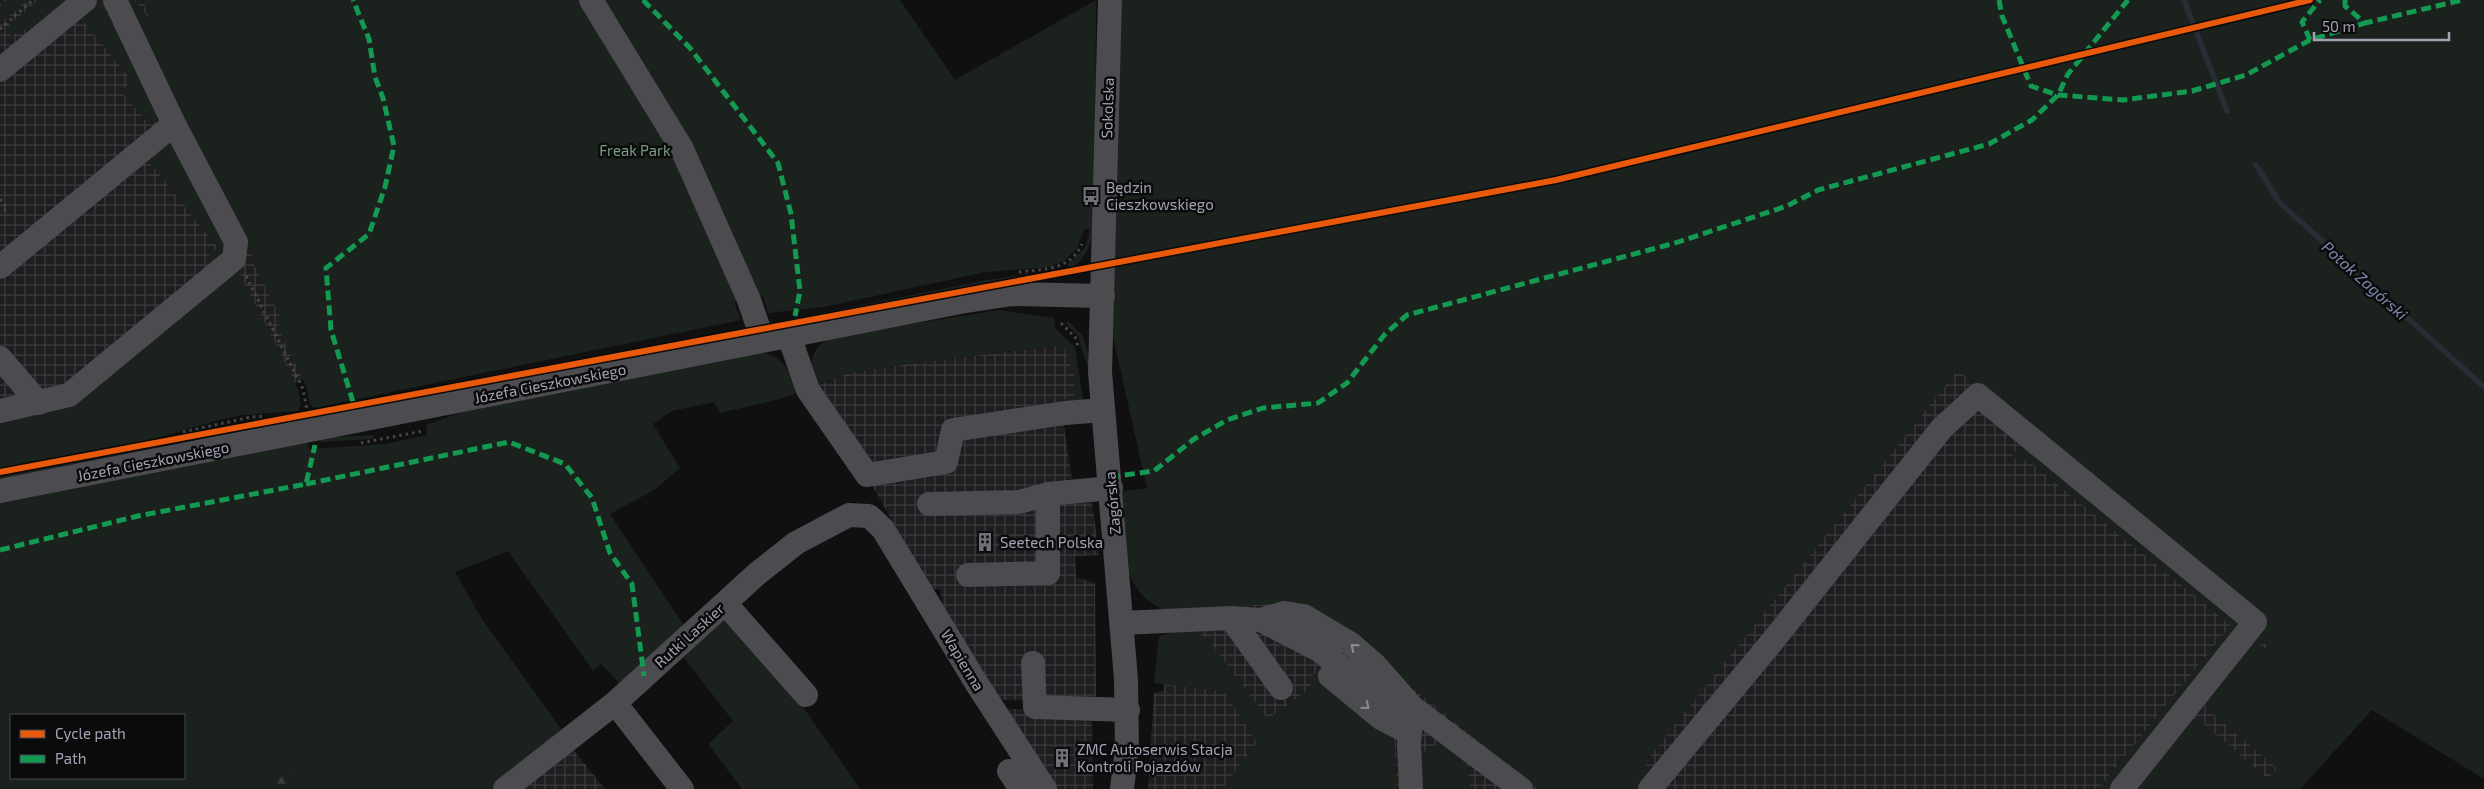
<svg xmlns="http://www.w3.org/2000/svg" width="2484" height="789" viewBox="0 0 2484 789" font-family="'Exo 2',sans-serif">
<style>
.industrial{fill:url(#industrial-grid)}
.green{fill:#1b211d;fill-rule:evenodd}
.forest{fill:url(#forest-firs)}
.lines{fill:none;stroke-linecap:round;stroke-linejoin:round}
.stream{stroke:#282d35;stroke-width:5.5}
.path{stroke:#47474b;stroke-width:3;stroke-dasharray:2.5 4;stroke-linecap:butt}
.minor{stroke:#4b4b50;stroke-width:24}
.quiet{stroke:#139951;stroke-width:5;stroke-dasharray:10 5;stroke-linecap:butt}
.cycleway-casing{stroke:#0b0b0c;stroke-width:9}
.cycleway{stroke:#e8590c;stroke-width:6}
.oneway{stroke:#8c8d9a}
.labels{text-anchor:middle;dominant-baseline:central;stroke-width:5;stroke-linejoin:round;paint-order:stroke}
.street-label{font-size:15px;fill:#a2a3b2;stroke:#0b0b0c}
.park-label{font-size:15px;fill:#799c83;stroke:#0b0b0c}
.poi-label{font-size:15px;fill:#a2a3b2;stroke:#0b0b0c;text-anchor:start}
.water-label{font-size:16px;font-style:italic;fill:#7a89ac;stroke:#0b0b0c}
</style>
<defs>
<pattern id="industrial-grid" width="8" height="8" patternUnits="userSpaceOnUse" patternTransform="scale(1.25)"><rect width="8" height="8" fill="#1e1d1f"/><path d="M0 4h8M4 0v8" fill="none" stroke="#3c3b3d"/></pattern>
<pattern id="forest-firs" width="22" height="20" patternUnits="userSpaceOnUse" patternTransform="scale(1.25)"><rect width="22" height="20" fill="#1b211d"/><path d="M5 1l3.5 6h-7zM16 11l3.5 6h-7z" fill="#393e3b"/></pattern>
</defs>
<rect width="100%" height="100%" fill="#101011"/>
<path class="industrial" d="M0 0H142L323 371 295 383 0 444Z
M1064 345 1074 373V397L1061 408 1072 479 1066 480V504L1092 502 1099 555 1075 556 1076 577 1095 583 1096 701 999 700 944 610 940 589H931L877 494 818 385 848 373 914 363Z
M1951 364 2372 709 2300 789H1609Z
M1385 591 1559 789H1148L1154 693 1164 690 1169 610Z
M999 708 1092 714 1093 789H1054Z
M571 747 605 789H525Z"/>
<path class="green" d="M7 0H28L0 23V6Z
M39 0H67L27 32 22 27 12 37 5 29Z
M121 0H134L152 22 142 0H900L955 80 1096 0 1095 204C1094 231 1093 257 1068 270V264L1085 248 1090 229H1084L1077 249 1064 261 1049 267 985 272 824 307 768 313 763 296 734 302 741 320 314 408 310 404 306 386 277 326 283 322 251 259 252 253Z
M1120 0H2484V779L2372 710 2300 789H2131L2187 719H2198L2268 779 2277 768 2207 709 2204 703 2253 639 2265 649 2268 647 2256 636 2266 622 1958 370 1646 761 1647 775 1636 789H1538L1328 620 1302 602 1165 611C1117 589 1122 537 1118 492L1147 488 1111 328Z
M96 4 103 5 105 9 160 118 152 124 148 123 121 91 132 81 80 17Z
M165 141 173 142 229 253 213 263 207 257 218 248 145 157Z
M236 266 298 389 301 405 298 411 244 415 218 420 137 444 0 470V419L65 405Z
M1053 271 1056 276 986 285 315 419 314 416 986 280Z
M998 310 1054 318 1055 328 1075 347 1084 406 1061 408V400L1074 397V373L1063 345 914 363 848 373 784 398 720 413 714 402 672 411 653 424 680 468 654 490 610 514 687 630 621 685 601 664 593 671 508 551 455 572 482 619 564 733 491 789H0V501L306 440 309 449 385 444 427 435 426 425 479 406 761 352C776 356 784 360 790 375L811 371C812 350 817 343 838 336ZM11 715H184V778H11Z
M1067 320 1083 336 1092 365 1087 366 1078 336 1067 325Z
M301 417 304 421 250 424 252 419Z
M1994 421 2243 625 2114 789H2098L2231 625 2026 459 2022 464 2012 456 2020 445 1993 423Z
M191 432 196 434 142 453 6 479 0 478V476L145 448Z
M375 435 372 439 320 442 318 438Z
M724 617 801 704 860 789H742L708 744 733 721 681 654Z
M1178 631H1194L1208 640 1268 719 1312 687 1308 679 1315 673 1388 732 1395 742 1397 789H1222L1257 742 1224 692 1154 683 1159 636Z
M1441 743C1469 757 1466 759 1471 789H1419C1417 765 1415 752 1441 743Z"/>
<path class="forest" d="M287 765 306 789H263Z"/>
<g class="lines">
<path class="stream" d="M2184 0 2227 111
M2256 165 2280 203 2484 387"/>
<path class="path" d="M0 29 33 0
M0 199 7 208 0 213
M1019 272C1044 269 1071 270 1082 244
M246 276 303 389 307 410
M1061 323 1075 337 1079 349
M183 432 251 417 265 416
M361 443 423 431"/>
<path class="minor" d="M115 0 174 124
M591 0 682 149 749 300 763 341
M1110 0 1100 372 1126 679 1127 748 1122 789
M0 70 85 0
M0 267 174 124 236 242 234 259 69 395 0 411
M789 336 808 390 867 475 946 462 953 430 1065 413 1103 410
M0 358 39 403
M0 491 960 302 1012 294 1103 296
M929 504 1019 502 1048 494 1111 488
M968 575 1048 573V494
M725 603 806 695
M1231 618 1281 688
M1261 620 1319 650 1353 677 1412 707 1521 789
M1122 623 1231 618 1261 620 1284 613 1304 616 1351 644 1375 665 1412 707 1409 744 1411 789
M1033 663 1035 707 1128 710
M1330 676 1381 718 1410 733
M615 703 682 789
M1009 771 1021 789
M505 789 615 703 758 573 796 543 849 515 869 516 883 529 977 684 1045 789
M1650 789 1771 643 1942 428 1978 395 2255 622 2122 789"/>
<path class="quiet" d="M643 0 690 48 778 163 791 214 800 291 795 316
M1999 0 2002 16 2031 86 2058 95 2123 100 2192 91 2246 75 2310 40 2365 23
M2345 0V6L2365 23 2462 0
M2310 40 2302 22 2320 0
M353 402 331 330 326 268 369 234 385 187 394 146 383 98 375 77 369 39 353 0
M1110 477 1154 471 1194 439 1227 420 1263 408 1318 403 1347 383 1385 334 1407 315 1675 243 1787 206 1818 190 1989 144 2032 120 2058 95 2068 74 2128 0
M306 484 509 442 565 464 592 498 610 553 632 584 644 676
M0 550 138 516 306 484 315 445"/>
<g class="cycleway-casing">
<path id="cycleway" d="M0 472 1556 180 2310 0"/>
</g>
<use href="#cycleway" class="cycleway"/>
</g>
<defs><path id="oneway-chevron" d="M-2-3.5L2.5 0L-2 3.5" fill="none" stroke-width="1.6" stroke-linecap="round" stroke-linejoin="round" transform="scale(1.25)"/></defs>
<g class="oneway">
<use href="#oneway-chevron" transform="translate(1354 647) rotate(-141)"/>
<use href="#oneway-chevron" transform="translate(1366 706) rotate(39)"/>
</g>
<defs>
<g id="bus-bare" transform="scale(1.5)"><path d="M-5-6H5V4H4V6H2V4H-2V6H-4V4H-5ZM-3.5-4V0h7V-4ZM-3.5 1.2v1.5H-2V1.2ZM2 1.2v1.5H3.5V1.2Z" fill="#6f707a" stroke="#0b0b0c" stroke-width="2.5" paint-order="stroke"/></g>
<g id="building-bare" transform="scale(1.5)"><path d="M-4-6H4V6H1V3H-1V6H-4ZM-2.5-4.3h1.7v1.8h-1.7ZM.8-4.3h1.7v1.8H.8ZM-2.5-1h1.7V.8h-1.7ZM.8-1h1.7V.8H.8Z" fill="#6f707a" stroke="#0b0b0c" stroke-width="2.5" paint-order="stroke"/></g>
</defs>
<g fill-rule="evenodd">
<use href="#bus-bare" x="1091" y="196"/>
<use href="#building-bare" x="985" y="542"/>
<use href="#building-bare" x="1062" y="758"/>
</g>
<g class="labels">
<g class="street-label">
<text transform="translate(1107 108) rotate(-88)">Sokolska</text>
<text transform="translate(550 383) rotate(-11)">Józefa Cieszkowskiego</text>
<text transform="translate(153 461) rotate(-11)">Józefa Cieszkowskiego</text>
<text transform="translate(1112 503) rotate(-95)">Zagórska</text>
<text transform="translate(689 635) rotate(-42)">Rutki Laskier</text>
<text transform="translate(963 660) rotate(59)">Wapienna</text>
</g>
<g class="park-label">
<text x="635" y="150">Freak Park</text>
</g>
<g class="poi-label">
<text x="1106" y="187">Będzin<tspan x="1106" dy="17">Cieszkowskiego</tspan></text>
<text x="1000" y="542">Seetech Polska</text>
<text x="1077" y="749">ZMC Autoserwis Stacja<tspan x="1077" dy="17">Kontroli Pojazdów</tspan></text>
</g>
<g class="water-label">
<text transform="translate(2365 280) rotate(42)">Potok Zagórski</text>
</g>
</g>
<rect x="10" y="714" width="175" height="65" fill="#0b0b0c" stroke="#47484e"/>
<rect x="20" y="730" width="25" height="8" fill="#e8590c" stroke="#47484e"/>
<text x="55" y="739" font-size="15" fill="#a2a3b2">Cycle path</text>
<rect x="20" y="755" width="25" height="8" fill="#139951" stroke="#47484e"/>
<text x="55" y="764" font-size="15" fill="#a2a3b2">Path</text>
<path d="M2314 32v8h135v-8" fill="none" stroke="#a2a3b2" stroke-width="2.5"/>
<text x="2322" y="32" font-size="15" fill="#a2a3b2" stroke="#0b0b0c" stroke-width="4" paint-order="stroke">50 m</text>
</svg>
